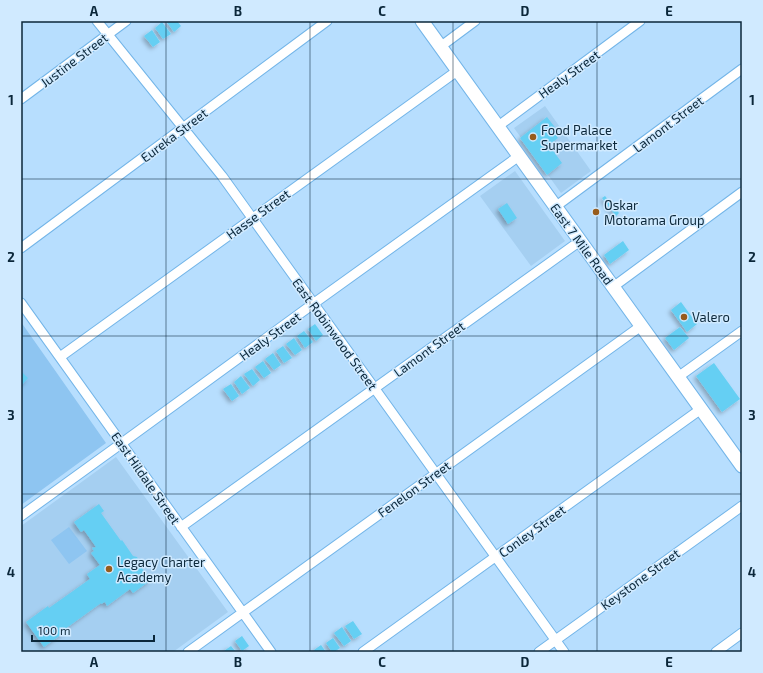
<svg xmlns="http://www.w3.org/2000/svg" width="763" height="673" viewBox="0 0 763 673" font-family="'Exo 2',sans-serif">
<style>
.built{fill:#a5cff1}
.green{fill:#8ec5f1}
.building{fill:#65cff3;filter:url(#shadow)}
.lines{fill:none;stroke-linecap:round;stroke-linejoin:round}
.street-casing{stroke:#73b5e8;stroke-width:11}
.secondary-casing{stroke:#73b5e8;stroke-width:15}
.street{stroke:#fff;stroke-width:9}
.secondary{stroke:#fff;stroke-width:13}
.grid{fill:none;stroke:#0b273a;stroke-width:1;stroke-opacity:0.55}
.poi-dot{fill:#975c1c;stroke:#d0eaff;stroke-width:1.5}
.labels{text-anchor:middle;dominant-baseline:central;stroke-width:3;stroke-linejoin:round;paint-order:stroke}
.street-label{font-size:13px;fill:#0b273a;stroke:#d0eaff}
.poi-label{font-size:13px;fill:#0b273a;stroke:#d0eaff;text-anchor:start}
.neatline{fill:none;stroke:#0b273a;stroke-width:1.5}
.grid-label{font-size:13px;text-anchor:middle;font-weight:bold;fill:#0b273a}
</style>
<defs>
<filter id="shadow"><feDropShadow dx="-2.5" dy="2.5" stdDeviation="2" flood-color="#0004"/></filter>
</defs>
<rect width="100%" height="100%" fill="#b7defe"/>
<path class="built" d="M545 106 591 171 561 193 514 128Z
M515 171 565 241 531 266 480 196Z
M116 457 228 612 173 652H21V526Z"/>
<path class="green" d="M21 322 106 443 21 505Z
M69 527 87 551 69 564 51 540Z"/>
<path class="building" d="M166 21H177L181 26 174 32Z
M162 22 171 34 163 39 155 28Z
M152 30 160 42 153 47 144 36Z
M547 117 557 130 554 132 558 138 549 145 562 163 547 175 520 138Z
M605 196 619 213 616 216 602 198Z
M507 203 517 218 508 224 498 209Z
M623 241 629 250 610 264 604 255Z
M681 302 697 324 687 332 671 310Z
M315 324 323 335 316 341 308 329Z
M680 327 689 338 674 350 665 338Z
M304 331 313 342 305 348 297 336Z
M294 338 302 350 295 355 286 344Z
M283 346 292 358 284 363 276 351Z
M273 353 281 365 274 370 265 359Z
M263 361 271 373 264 378 255 367Z
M714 363 740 399 722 412 696 376Z
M252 369 260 380 253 386 244 374Z
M21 371 28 378 21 386Z
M241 376 250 388 242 394 234 382Z
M231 384 239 396 232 401 223 389Z
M99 504 104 511 101 513 121 541 122 540 133 556 137 557 139 561V565L151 580 133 593 130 589 107 606 105 602 101 604V603L65 629 66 631 44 647 26 622 48 606 49 608 90 579 87 574 100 565 91 553 94 551 92 548 96 547 84 530 81 532 74 522Z
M353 621 362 634 354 639 345 626Z
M342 627 351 641 344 646 334 633Z
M242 636 249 646 242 651 235 641Z
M333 638 340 648 334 652H332L326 643Z
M321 645 326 652H315L314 650Z
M231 646 236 652H225L224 651Z"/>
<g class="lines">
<g class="street-casing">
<path id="street" d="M97 21 222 176 564 652
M440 47 475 21
M21 99 126 21
M497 127 640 21
M555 207 742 69
M21 248 327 21
M613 287 742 192
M21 303 271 652
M60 357 457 71
M678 377 742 331
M21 516 122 443 313 304 519 156
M181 527 580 241
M188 652 641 326
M363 652 701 409
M539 652 742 506
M716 652 742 633"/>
</g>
<g class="secondary-casing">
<path id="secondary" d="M422 21 742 466"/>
</g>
<use href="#street" class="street"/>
<use href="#secondary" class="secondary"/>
</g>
<path class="grid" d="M166 21V652M310 21V652M453 21V652M597 21V652M21 179H742M21 336H742M21 494H742"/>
<g class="poi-dot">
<circle cx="533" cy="137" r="4"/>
<circle cx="596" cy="212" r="4"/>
<circle cx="684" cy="317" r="4"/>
<circle cx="109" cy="569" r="4"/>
</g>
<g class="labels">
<g class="street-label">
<text transform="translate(74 60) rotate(-37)">Justine Street</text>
<text transform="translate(569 74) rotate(-36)">Healy Street</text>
<text transform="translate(668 124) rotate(-37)">Lamont Street</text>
<text transform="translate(174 135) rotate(-37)">Eureka Street</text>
<text transform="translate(258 214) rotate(-36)">Hasse Street</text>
<text transform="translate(582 244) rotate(54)">East 7 Mile Road</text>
<text transform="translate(335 334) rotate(54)">East Robinwood Street</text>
<text transform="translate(270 336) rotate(-36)">Healy Street</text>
<text transform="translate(429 349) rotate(-36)">Lamont Street</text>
<text transform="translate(146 478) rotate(55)">East Hildale Street</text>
<text transform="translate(414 489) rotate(-36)">Fenelon Street</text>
<text transform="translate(532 531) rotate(-36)">Conley Street</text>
<text transform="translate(640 579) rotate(-36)">Keystone Street</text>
</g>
<g class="poi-label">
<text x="541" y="130">Food Palace<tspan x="541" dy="15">Supermarket</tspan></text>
<text x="604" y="205">Oskar<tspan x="604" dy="15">Motorama Group</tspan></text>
<text x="692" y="317">Valero</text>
<text x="117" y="562">Legacy Charter<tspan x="117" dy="15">Academy</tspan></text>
</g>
</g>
<rect width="763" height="673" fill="none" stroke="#d0eaff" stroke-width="44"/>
<path d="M32 635v6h122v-6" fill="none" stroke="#0b273a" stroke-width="2"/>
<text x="38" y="635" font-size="12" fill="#0b273a" stroke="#d0eaff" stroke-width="3" paint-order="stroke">100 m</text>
<rect x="22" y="22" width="719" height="629" class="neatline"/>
<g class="grid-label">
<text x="94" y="16">A</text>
<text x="238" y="16">B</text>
<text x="382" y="16">C</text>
<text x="525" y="16">D</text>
<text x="669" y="16">E</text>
<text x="11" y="105">1</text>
<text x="752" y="105">1</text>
<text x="11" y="262">2</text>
<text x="752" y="262">2</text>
<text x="11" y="420">3</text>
<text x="752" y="420">3</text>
<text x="11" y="577">4</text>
<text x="752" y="577">4</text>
<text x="94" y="667">A</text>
<text x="238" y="667">B</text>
<text x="382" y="667">C</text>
<text x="525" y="667">D</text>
<text x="669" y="667">E</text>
</g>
</svg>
